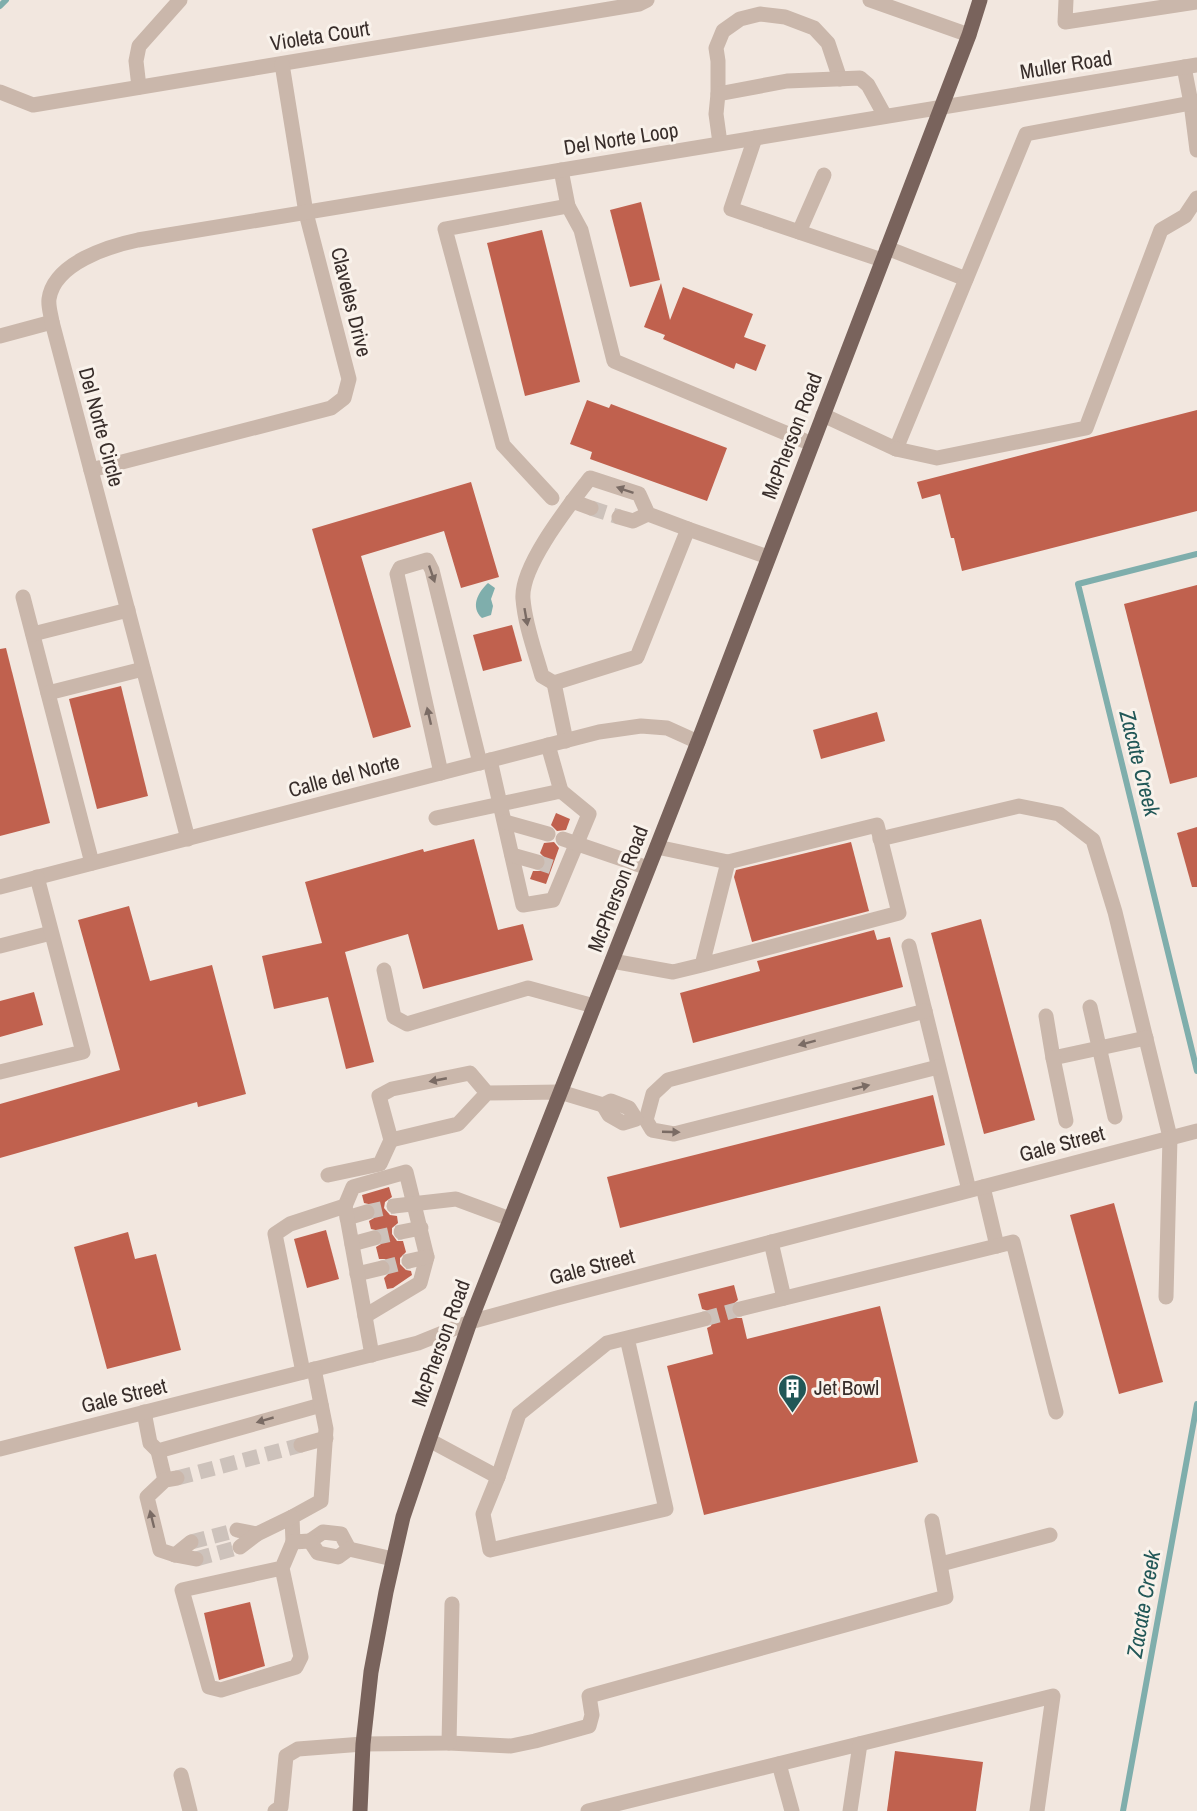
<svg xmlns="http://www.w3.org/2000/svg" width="1197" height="1811" viewBox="0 0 1197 1811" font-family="'Archivo Narrow',sans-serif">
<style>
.water{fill:#7faeac}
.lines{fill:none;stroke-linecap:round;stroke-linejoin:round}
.stream{stroke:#7faeac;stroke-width:6}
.building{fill:#c0614e}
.minor-tunnel{stroke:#cdc2bb;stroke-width:15;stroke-dasharray:15 8;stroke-linecap:butt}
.minor{stroke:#cab7ab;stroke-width:15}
.major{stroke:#79635c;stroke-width:15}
.oneway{fill:#7a6b64}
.labels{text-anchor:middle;stroke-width:6;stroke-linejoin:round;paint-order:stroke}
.street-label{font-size:21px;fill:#382d2a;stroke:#f9f2eb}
.poi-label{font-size:21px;fill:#382d2a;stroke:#f9f2eb;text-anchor:start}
.water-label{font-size:22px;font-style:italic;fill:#215757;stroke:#f9f2eb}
</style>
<rect width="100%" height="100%" fill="#f2e7df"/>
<path class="water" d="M 488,583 L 495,588 L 491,599 L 493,606 L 491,615 L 482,618 C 470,607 478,592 488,583 Z"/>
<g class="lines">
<g class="stream">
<path d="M 0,6 L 6,0"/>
<path d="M 1197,554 L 1078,584 L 1197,1071"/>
<path d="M 1123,1811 L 1197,1404"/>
</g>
</g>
<g class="building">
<path d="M 641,202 L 660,280 L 630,287 L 610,210 Z"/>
<path d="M 542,230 L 580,382 L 525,396 L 487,243 Z"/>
<path d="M 661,283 L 670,320 L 683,287 L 753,314 L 744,337 L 766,345 L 756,371 L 736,363 L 734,369 L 663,339 L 665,335 L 644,327 Z"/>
<path d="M 587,400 L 609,408 L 611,404 L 727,448 L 707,501 L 590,459 L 592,452 L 570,444 Z"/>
<path d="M 1197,410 L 1197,511 L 962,571 L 954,538 L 951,538 L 940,494 L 922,499 L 917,482 Z"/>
<path d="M 471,482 L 499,577 L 461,588 L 444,531 L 361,556 L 411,727 L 373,738 L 312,529 Z"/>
<path d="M 1197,585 L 1197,777 L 1170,784 L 1124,604 Z"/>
<path d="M 512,625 L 522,661 L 483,671 L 473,635 Z"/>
<path d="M 6,648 L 50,823 L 0,836 L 0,649 Z"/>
<path d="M 121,686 L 148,796 L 97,809 L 69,699 Z"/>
<path d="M 877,712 L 885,741 L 821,759 L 813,730 Z"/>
<path d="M 556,813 L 570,819 L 566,830 L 557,831 L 551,825 Z"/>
<path d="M 1197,827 L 1197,887 L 1192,887 L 1177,833 Z"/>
<path d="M 474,839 L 498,930 L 523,924 L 533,960 L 423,989 L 408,934 L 345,952 L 374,1062 L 346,1069 L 328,997 L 274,1009 L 262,956 L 322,943 L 305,882 L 423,849 L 424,852 Z"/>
<path d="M 554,842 L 559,848 L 546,884 L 530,879 L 533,871 L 540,871 L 546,865 L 546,859 L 540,853 L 544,843 Z"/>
<path d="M 851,842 L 869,911 L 752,942 L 734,877 L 736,870 Z"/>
<path d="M 129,906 L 150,981 L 212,965 L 246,1094 L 198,1107 L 197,1102 L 0,1158 L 0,1104 L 120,1070 L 78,920 Z"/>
<path d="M 981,919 L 1035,1120 L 984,1134 L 931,933 Z"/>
<path d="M 874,930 L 877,940 L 890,937 L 903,987 L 693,1043 L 680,993 L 760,971 L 757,961 Z"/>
<path d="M 34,992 L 43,1025 L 0,1037 L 0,1001 Z"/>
<path d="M 933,1095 L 945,1145 L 620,1228 L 607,1177 Z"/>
<path d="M 389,1187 L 392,1197 L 385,1202 L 384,1208 L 390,1215 L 397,1216 L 398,1223 L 392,1228 L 392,1234 L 397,1241 L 403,1241 L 406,1252 L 400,1258 L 400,1264 L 406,1270 L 411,1271 L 412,1275 L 393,1288 L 387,1289 L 384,1278 L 391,1271 L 391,1265 L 385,1259 L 379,1259 L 376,1247 L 381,1244 L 383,1236 L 380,1231 L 371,1229 L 369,1221 L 374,1218 L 376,1210 L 373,1205 L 364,1203 L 362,1195 Z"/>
<path d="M 1114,1203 L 1163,1382 L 1119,1394 L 1070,1215 Z"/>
<path d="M 326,1230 L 339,1279 L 307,1288 L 294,1239 Z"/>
<path d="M 128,1232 L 135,1259 L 156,1254 L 181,1350 L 107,1369 L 74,1247 Z"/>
<path d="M 734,1285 L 738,1300 L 731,1306 L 731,1312 L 737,1318 L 742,1318 L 747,1339 L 880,1306 L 918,1462 L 704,1515 L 667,1366 L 713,1354 L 707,1328 L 711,1326 L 714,1317 L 711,1312 L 702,1309 L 698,1294 Z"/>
<path d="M 250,1602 L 265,1666 L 219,1680 L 204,1613 Z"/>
<path d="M 895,1751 L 983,1762 L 976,1811 L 887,1811 Z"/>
</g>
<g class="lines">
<g class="minor-tunnel">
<path d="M 591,508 L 619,517"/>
<path d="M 537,862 L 552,867"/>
<path d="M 367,1212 L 394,1206"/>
<path d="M 374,1238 L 401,1232"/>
<path d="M 382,1268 L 409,1261"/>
<path d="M 704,1319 L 740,1309"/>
<path d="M 177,1478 L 301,1445"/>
<path d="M 191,1542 L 237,1530"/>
<path d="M 196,1559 L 240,1547"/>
</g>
<g class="minor">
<path d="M 870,0 L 969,35"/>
<path d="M 1066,0 L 1065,22 L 1197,2"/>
<path d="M 139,87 L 136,61 L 139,46 L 180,0"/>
<path d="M 0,92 L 33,105 L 639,4 L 647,0"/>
<path d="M 718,94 L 718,61 L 716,48 L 723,31 L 740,19 L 760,14 L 785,17 L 814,28 L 828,43 L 840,79"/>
<path d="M 1191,103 L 1197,150"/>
<path d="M 755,138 L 731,209 L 882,260"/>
<path d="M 720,143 L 716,114 L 718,94 L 787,81 L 860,78 L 868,85 L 885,116"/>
<path d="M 561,170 L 568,206 L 581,230 L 614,361 L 812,444"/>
<path d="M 799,232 L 824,175"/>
<path d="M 887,248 L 966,279"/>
<path d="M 0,336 L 52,322"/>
<path d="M 823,415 L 896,449 L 1026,134 L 1191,103 L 1184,67"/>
<path d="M 896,449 L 937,458 L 1086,428 L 1161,230 L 1185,216 L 1197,198"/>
<path d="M 91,470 L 331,408 L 344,398 L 349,379 L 306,213 L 282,64"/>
<path d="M 552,498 L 503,445 L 445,229 L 568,206"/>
<path d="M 572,501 L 591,508"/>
<path d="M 619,517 L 633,521 L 648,514"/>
<path d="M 23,597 L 92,863"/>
<path d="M 33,634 L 128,610"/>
<path d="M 554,683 L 542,676 C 535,651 525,625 523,599 C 520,566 571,503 590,478 L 639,494 L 648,514 L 688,529"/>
<path d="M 48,693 L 143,669"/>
<path d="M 566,741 L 554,683 L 637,657 L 688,529 L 768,557"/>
<path d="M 548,745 L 561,791"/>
<path d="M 441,773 L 397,574 L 400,568 L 427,560 L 432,570 L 480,763"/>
<path d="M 436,818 L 561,791 L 589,814 L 553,900 L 523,905 L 490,760"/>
<path d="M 505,822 L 548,834"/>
<path d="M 188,839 L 52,322 C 51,315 48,306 49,299 C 54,263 109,246 138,240 L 1197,65"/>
<path d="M 563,839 L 648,868"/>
<path d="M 880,839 L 1019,806 L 1059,814 L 1093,840 L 1115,912 L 1170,1137 L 1166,1297"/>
<path d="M 657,847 L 728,862"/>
<path d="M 512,855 L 537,862"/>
<path d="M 0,887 L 599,732 L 641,726 L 667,728 L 698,742"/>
<path d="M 0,946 L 51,933"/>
<path d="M 909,946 L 969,1190"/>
<path d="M 612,961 L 673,972 L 702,965 L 899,913 L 877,825 L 728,862 L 702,965"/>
<path d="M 384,970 L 394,1017 L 407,1024 L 528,988 L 594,1006"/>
<path d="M 1090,1007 L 1115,1117"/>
<path d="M 925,1011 L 668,1080 L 653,1094 L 646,1120 L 652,1130 L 674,1134 L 938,1067"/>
<path d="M 1046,1016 L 1053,1058 L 1146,1038"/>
<path d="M 1053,1058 L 1066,1121"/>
<path d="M 0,1072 L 83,1052 L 37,877"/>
<path d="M 487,1093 L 470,1073 L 392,1089 L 379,1096 L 391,1140 L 458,1124 L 487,1093 L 560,1092 L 603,1105"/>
<path d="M 611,1101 L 629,1108 L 636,1119 L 623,1123 L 609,1115 L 603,1105 Z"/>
<path d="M 328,1175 L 380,1164 L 391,1140"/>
<path d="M 983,1187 L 997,1246"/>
<path d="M 345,1206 L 353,1187 L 406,1172 L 427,1257 L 420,1283 L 365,1316"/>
<path d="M 394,1206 L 456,1199 L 510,1219"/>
<path d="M 347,1218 L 367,1212"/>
<path d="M 401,1232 L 421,1228"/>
<path d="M 771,1242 L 784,1298"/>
<path d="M 352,1244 L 374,1238"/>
<path d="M 409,1261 L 427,1257"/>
<path d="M 357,1274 L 382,1268"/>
<path d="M 740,1309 L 1013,1242 L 1056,1412"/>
<path d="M 627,1338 L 666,1509 L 490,1550 L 483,1514 L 498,1477 L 519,1414 L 607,1343 L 704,1319"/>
<path d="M 303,1372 L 275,1234 L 290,1224 L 345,1206 L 372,1355"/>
<path d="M 144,1412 L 150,1443 L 158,1451 L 321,1405"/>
<path d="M 429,1440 L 498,1477"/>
<path d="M 301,1445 L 326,1438"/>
<path d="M 0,1449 L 418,1343 L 470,1322 L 557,1298 L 1197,1131"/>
<path d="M 158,1451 L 165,1480"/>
<path d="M 177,1478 L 165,1480 L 147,1497 L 160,1550 L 175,1555 L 196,1559"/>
<path d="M 237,1530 L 257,1534"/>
<path d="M 323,1532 L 341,1534 L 349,1549 L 338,1557 L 318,1553 L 310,1541 Z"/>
<path d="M 293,1542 L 292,1517 L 321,1501 L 326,1429 L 314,1369"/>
<path d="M 240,1547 L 257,1534 L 292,1517"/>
<path d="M 349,1549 L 393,1559"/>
<path d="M 175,1555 L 191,1542"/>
<path d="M 941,1564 L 1050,1535"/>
<path d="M 282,1568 L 182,1590 L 209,1687 L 221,1690 L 296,1667 L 301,1657 L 282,1568 L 293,1542 L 310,1541"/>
<path d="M 449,1743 L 511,1746 L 535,1741 L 589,1726 L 592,1715 L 589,1696 L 946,1597 L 932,1521"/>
<path d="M 779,1764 L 792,1811"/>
<path d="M 181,1775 L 190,1811"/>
<path d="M 275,1811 L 281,1807 L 286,1756 L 298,1749 L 363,1744 L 449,1743 L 452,1604"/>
<path d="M 588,1811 L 1053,1696 L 1037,1811"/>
<path d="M 850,1811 L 860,1744"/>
</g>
<path class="major" d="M 360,1811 L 363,1744 L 371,1672 L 386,1592 L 403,1517 L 429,1440 L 470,1322 L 698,742 L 969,35 L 980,0"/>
</g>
<defs><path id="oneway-solid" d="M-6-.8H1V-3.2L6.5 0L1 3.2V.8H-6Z" transform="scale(1.5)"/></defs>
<g class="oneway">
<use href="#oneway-solid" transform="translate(625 490) rotate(-161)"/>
<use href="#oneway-solid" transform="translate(432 574) rotate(71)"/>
<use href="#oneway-solid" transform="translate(526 617) rotate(80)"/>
<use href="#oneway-solid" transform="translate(429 716) rotate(-103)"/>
<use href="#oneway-solid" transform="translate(807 1043) rotate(165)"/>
<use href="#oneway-solid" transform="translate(438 1080) rotate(169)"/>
<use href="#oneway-solid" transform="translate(861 1087) rotate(-14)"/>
<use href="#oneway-solid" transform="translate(671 1132) rotate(2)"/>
<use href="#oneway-solid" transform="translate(265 1420) rotate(164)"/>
<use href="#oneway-solid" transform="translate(152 1519) rotate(-104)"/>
</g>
<defs>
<symbol id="building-pin" viewBox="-11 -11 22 30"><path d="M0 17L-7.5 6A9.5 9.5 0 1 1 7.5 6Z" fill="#215757" stroke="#f9f2eb"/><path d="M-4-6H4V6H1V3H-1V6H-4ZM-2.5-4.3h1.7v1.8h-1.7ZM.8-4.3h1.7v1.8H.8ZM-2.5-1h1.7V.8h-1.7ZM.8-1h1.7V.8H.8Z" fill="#fff"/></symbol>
</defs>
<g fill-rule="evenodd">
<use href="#building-pin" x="776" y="1372" width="33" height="45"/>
</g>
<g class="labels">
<g class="street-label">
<text transform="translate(320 36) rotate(-9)" y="7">Violeta Court</text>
<text transform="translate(1066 65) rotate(-9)" y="7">Muller Road</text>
<text transform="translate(621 139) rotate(-9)" y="7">Del Norte Loop</text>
<text transform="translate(351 302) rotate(76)" y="7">Claveles Drive</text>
<text transform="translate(101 427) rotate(75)" y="7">Del Norte Circle</text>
<text transform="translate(792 436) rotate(-69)" y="7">McPherson Road</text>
<text transform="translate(344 776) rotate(-15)" y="7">Calle del Norte</text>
<text transform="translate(618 889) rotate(-69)" y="7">McPherson Road</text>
<text transform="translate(1062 1144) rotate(-15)" y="7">Gale Street</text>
<text transform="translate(592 1267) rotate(-15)" y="7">Gale Street</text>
<text transform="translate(441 1343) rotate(-70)" y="7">McPherson Road</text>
<text transform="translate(124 1396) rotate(-14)" y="7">Gale Street</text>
</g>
<g class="poi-label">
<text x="814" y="1395">Jet Bowl</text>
</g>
<g class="water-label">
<text transform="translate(1140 763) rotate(76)" y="8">Zacate Creek</text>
<text transform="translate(1143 1604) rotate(-80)" y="8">Zacate Creek</text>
</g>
</g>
</svg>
